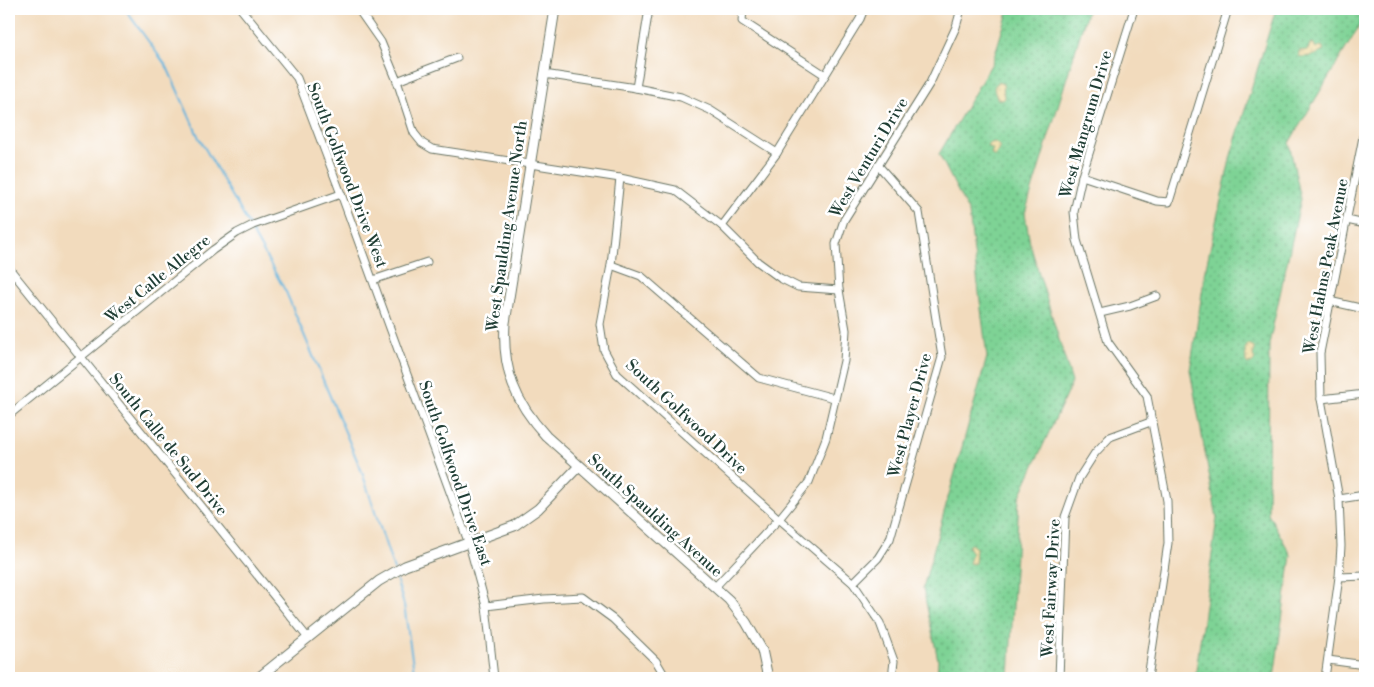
<svg xmlns="http://www.w3.org/2000/svg" width="1374" height="687" viewBox="0 0 1374 687" font-family="'Libre Bodoni',serif">
<style>
.grass{fill:url(#grass-dots);stroke:#4e8864}
.sand{fill:url(#sand-dots);stroke:#868c69}
.lines{fill:none;stroke-linecap:round;stroke-linejoin:round}
.stream{stroke:#60b3dc;stroke-width:2}
.minor-casing{stroke:#697464;stroke-width:9}
.tertiary-casing{stroke:#697464;stroke-width:11}
.minor{stroke:#fff;stroke-width:7}
.tertiary{stroke:#fff;stroke-width:9}
.labels{text-anchor:middle;stroke-width:5;stroke-linejoin:round;paint-order:stroke}
.street-label{font-size:16px;fill:#1f3d34;stroke:#fff}
</style>
<defs>
<pattern id="grass-dots" width="8" height="8" patternUnits="userSpaceOnUse" patternTransform="scale(1.25)"><rect width="8" height="8" fill="#7ed395"/><path d="M2 2h.1M6 6h.1" fill="none" stroke="#67ac7a" stroke-width="1.8" stroke-linecap="round"/></pattern>
<pattern id="sand-dots" width="8" height="8" patternUnits="userSpaceOnUse" patternTransform="scale(1.25)"><rect width="8" height="8" fill="#eeda9e"/><path d="M2 2h.1M6 6h.1" fill="none" stroke="#ccbc89" stroke-width="1.8" stroke-linecap="round"/></pattern>
</defs>
<rect width="100%" height="100%" fill="#fff"/>
<filter id="ink" filterUnits="userSpaceOnUse"><feTurbulence type="fractalNoise" baseFrequency=".02" numOctaves="2"/><feDisplacementMap in="SourceGraphic" scale="10" xChannelSelector="R" yChannelSelector="G"/><feConvolveMatrix kernelMatrix="1 2 1 2 8 2 1 2 1" color-interpolation-filters="sRGB"/></filter>
<filter id="wash" filterUnits="userSpaceOnUse"><feTurbulence type="fractalNoise" baseFrequency=".0096" numOctaves="4" result="noise"/><feDisplacementMap in="SourceGraphic" scale="20" xChannelSelector="R" yChannelSelector="G"/><feGaussianBlur stdDeviation="1.12" result="paint"/><feColorMatrix in="noise" values="0 0 0 0 0 0 0 0 0 0 0 0 0 0 0 0 0 1.4 0 .05"/><feComposite in="paint" operator="in"/></filter>
<g filter="url(#wash)">
<rect width="100%" height="100%" fill="#f2dbbd"/>
<g class="grass">
<path d="M 1009,9 L 1088,9 L 1025,213 L 1030,244 L 1072,382 L 1019,498 L 1009,678 L 937,678 L 938,660 L 923,588 L 987,357 L 969,213 L 939,154 L 992,63 Z"/>
<path d="M 1276,9 L 1365,9 L 1365,12 L 1357,30 L 1289,143 L 1301,199 L 1269,344 L 1268,513 L 1291,555 L 1274,678 L 1195,678 L 1217,518 L 1190,370 L 1206,267 L 1231,155 Z"/>
</g>
<g class="sand">
<path d="M 1310,44 L 1314,45 L 1316,49 L 1322,46 L 1324,50 C 1319,55 1305,58 1299,56 L 1299,51 L 1308,50 Z"/>
<path d="M 997,82 L 1003,84 L 1004,98 L 1002,100 L 997,99 L 994,88 Z"/>
<path d="M 995,142 L 1000,147 L 995,156 L 993,156 L 991,153 L 993,149 L 987,146 L 990,143 Z"/>
<path d="M 1248,344 L 1253,346 L 1255,350 L 1253,355 L 1255,360 L 1252,363 L 1248,364 L 1246,362 L 1245,349 Z"/>
<path d="M 971,544 L 976,548 L 975,563 L 973,564 L 969,563 L 972,554 L 968,546 Z"/>
</g>
<g class="lines">
<g class="stream">
<path d="M 125,9 L 167,67 L 199,138 L 249,225"/>
<path d="M 251,230 L 286,292 L 362,472 L 394,570"/>
<path d="M 395,575 L 404,605 L 415,678"/>
</g>
</g>
</g>
<g filter="url(#ink)">
<g class="lines">
<defs>
<g id="minor">
<path d="M 241,9 L 297,78 L 341,194 L 469,544 L 486,606 L 494,678"/>
<path d="M 358,9 L 381,42 L 397,81 L 414,133 L 422,143 L 432,149 L 620,178 L 675,190 L 722,226 L 758,262 L 780,278 L 798,287 L 839,290"/>
<path d="M 743,9 L 742,21 L 825,75"/>
<path d="M 1134,9 L 1082,176 L 1074,212 L 1077,240 L 1108,342 L 1147,396 L 1167,501 L 1168,543 L 1148,678"/>
<path d="M 544,74 L 636,88 L 681,97 L 710,110 L 777,153"/>
<path d="M 397,81 L 457,58"/>
<path d="M 636,88 L 649,9"/>
<path d="M 1082,176 L 1157,201 L 1169,202 L 1228,9"/>
<path d="M 620,178 L 611,265 L 600,324 L 604,350 L 617,374 L 779,519 L 853,583 L 880,623 L 894,661 L 892,678"/>
<path d="M 1347,220 L 1365,224"/>
<path d="M 722,226 L 777,153 L 860,19 L 864,9"/>
<path d="M 611,265 L 641,276 L 759,378 L 834,398"/>
<path d="M 9,268 L 308,638"/>
<path d="M 373,280 L 427,262"/>
<path d="M 1329,301 L 1360,308"/>
<path d="M 1100,313 L 1130,306 L 1157,296"/>
<path d="M 1321,399 L 1365,394"/>
<path d="M 9,415 L 213,250 L 237,233 L 253,225 L 341,194"/>
<path d="M 1339,499 L 1365,495"/>
<path d="M 1339,577 L 1365,576"/>
<path d="M 853,583 L 878,558 L 890,539 L 942,357 L 919,212 L 878,165"/>
<path d="M 715,587 L 779,519 L 809,482 L 826,438 L 844,361 L 846,330 L 839,290 L 836,244 L 844,220 L 930,83 L 956,27 L 961,9"/>
<path d="M 486,606 L 544,599 L 583,597 L 613,619 L 656,661 L 666,678"/>
<path d="M 1328,660 L 1365,665"/>
<path d="M 1059,678 L 1065,517 L 1079,478 L 1095,453 L 1110,437 L 1153,421"/>
<path d="M 1325,678 L 1339,577 L 1341,546 L 1339,499 L 1321,399 L 1320,353 L 1365,127"/>
</g>
<g id="tertiary">
<path d="M 555,9 L 505,323 C 502,370 515,402 546,436 L 729,600 L 746,622 L 762,650 L 768,678"/>
<path d="M 258,678 L 379,581 L 405,566 L 514,526 L 538,509 L 579,466"/>
</g>
</defs>
<use href="#minor" class="minor-casing"/>
<use href="#tertiary" class="tertiary-casing"/>
<use href="#minor" class="minor"/>
<use href="#tertiary" class="tertiary"/>
</g>
</g>
<g class="labels">
<g class="street-label">
<text transform="translate(1085 124) rotate(-74)" y="6">West Mangrum Drive</text>
<text transform="translate(868 157) rotate(-59)" y="6">West Venturi Drive</text>
<text transform="translate(348 175) rotate(69)" y="6">South Golfwood Drive West</text>
<text transform="translate(506 226) rotate(-82)" y="6">West Spaulding Avenue North</text>
<text transform="translate(1325 266) rotate(-79)" y="6">West Hahns Peak Avenue</text>
<text transform="translate(157 278) rotate(-39)" y="6">West Calle Allegre</text>
<text transform="translate(909 415) rotate(-75)" y="6">West Player Drive</text>
<text transform="translate(687 416) rotate(43)" y="6">South Golfwood Drive</text>
<text transform="translate(169 444) rotate(51)" y="6">South Calle de Sud Drive</text>
<text transform="translate(456 473) rotate(71)" y="6">South Golfwood Drive East</text>
<text transform="translate(656 515) rotate(42)" y="6">South Spaulding Avenue</text>
<text transform="translate(1050 588) rotate(-87)" y="6">West Fairway Drive</text>
</g>
</g>
<rect width="1374" height="687" fill="none" stroke="#fff" stroke-width="30"/>
</svg>
